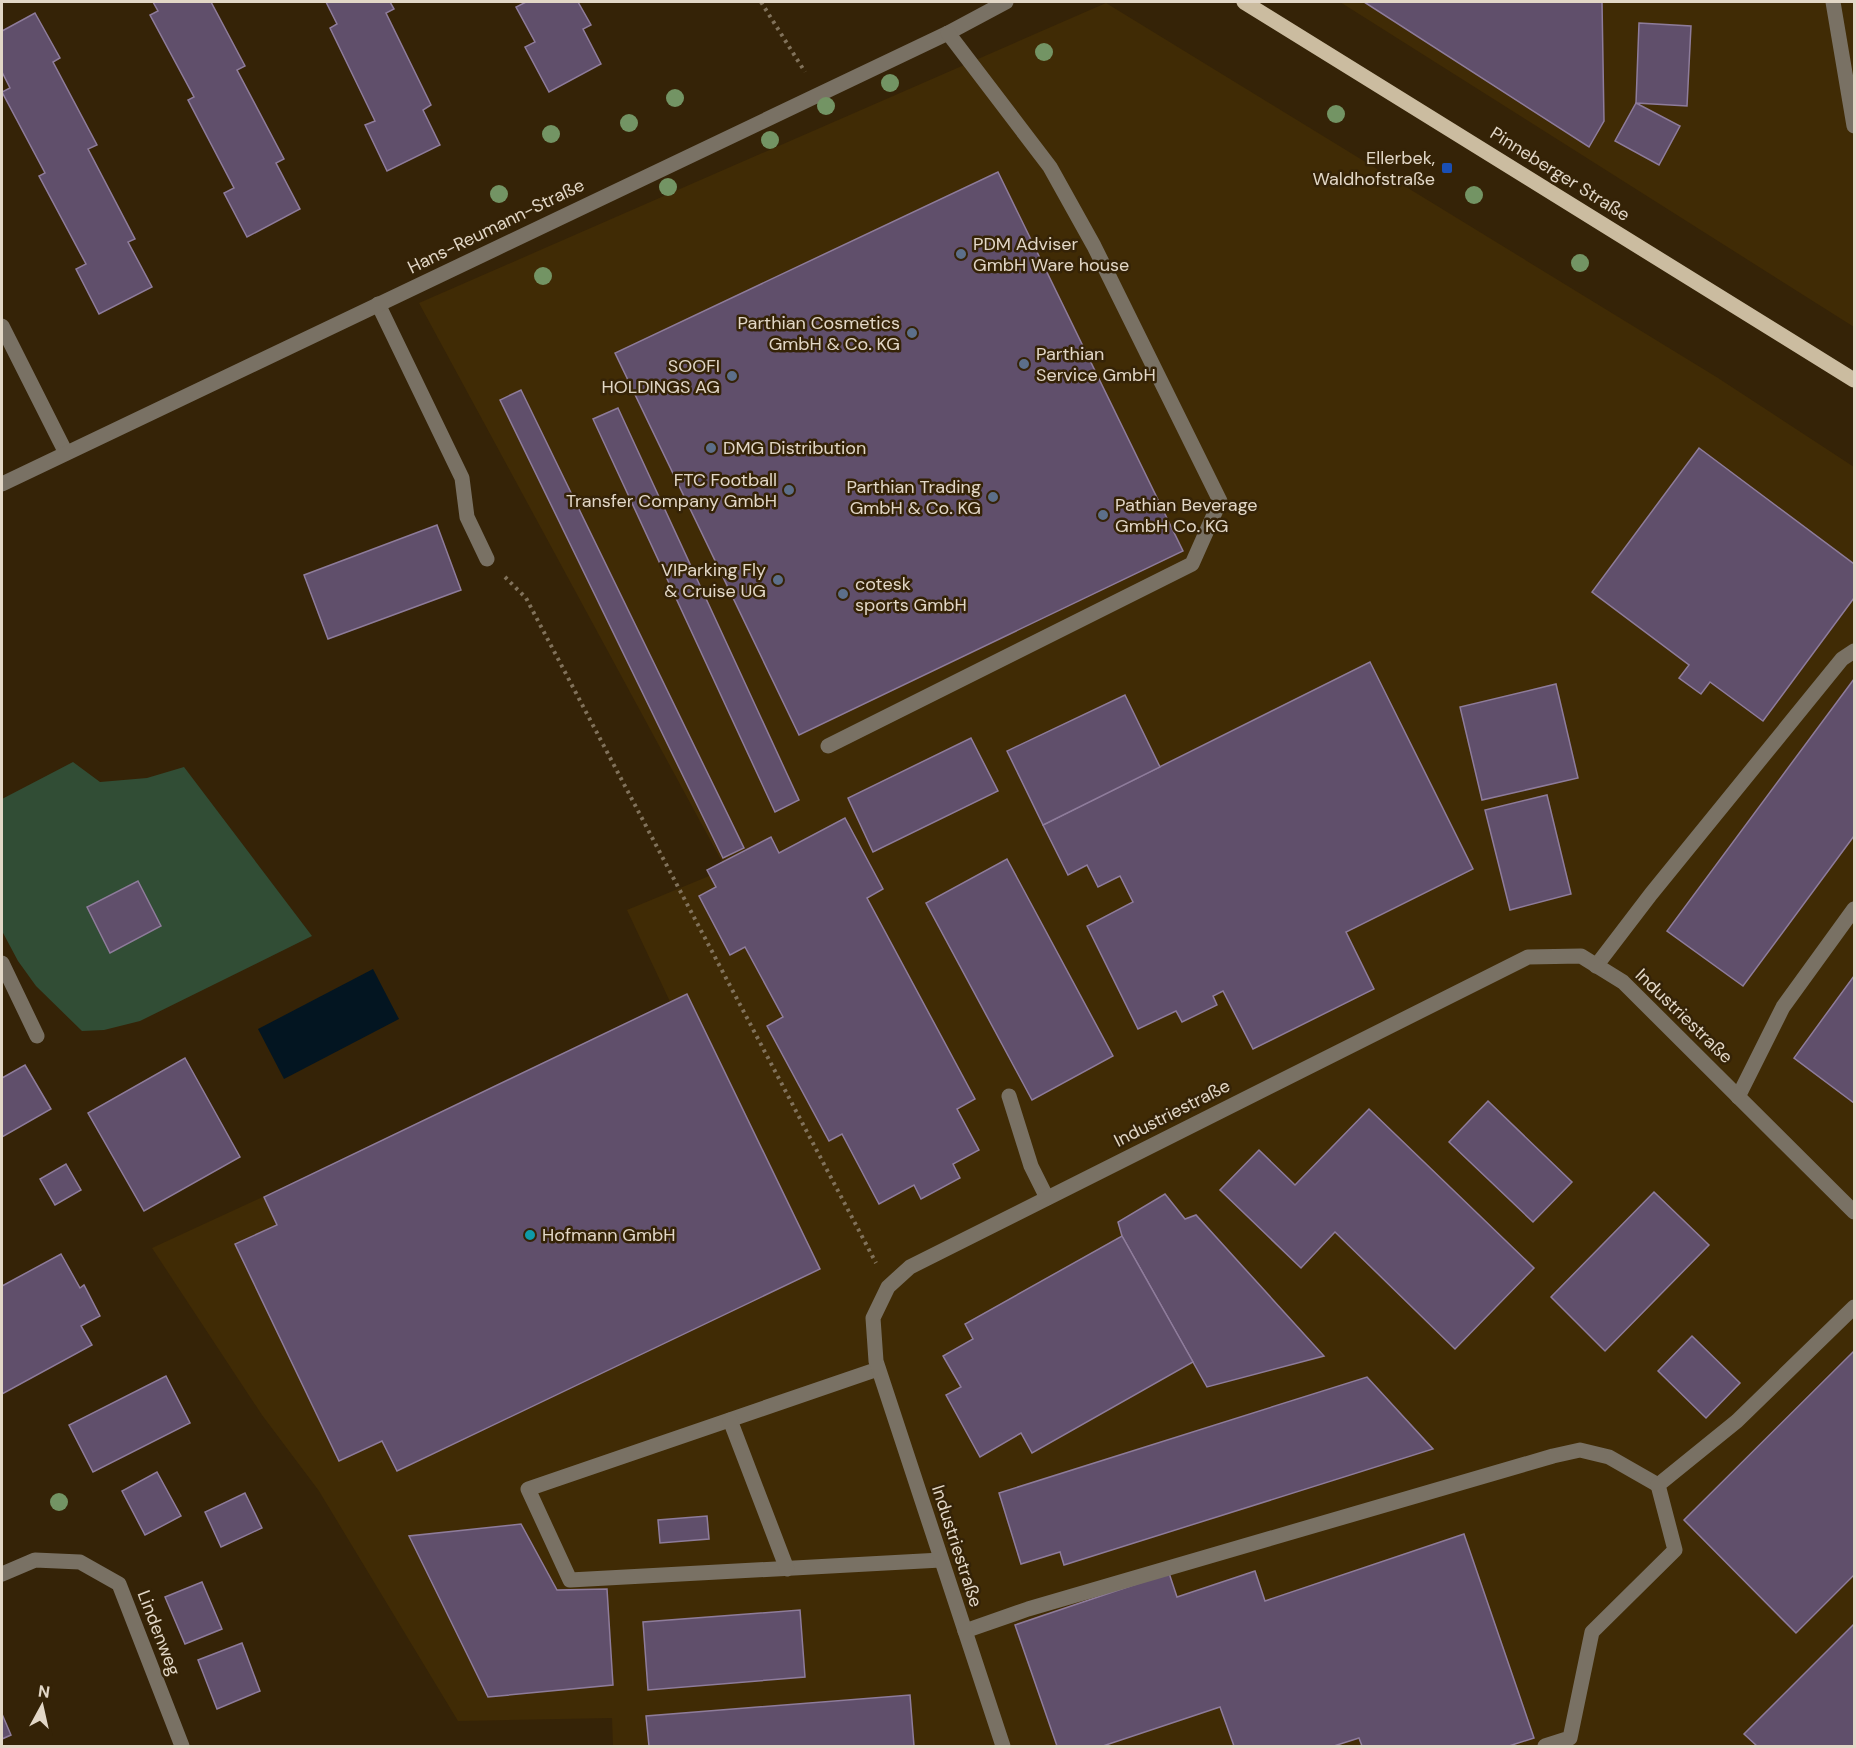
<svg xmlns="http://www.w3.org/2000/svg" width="1856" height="1748" viewBox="0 0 1856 1748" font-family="'DM Sans',sans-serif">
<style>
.built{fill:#402b05}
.green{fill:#314d35}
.water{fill:#031521}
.building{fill:#604f6b;stroke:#8e7c9b;stroke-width:1.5}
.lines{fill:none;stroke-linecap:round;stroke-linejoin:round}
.path{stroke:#81725b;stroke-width:4;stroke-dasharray:3 4.5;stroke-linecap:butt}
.minor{stroke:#797164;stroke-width:15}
.major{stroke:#cbbca0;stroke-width:15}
.tree{fill:#739464}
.transit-dot{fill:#1a4fb4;stroke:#352307;stroke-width:2}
.service-dot{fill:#5c6f8a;stroke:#352307;stroke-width:2}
.culture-dot{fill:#0f9aa8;stroke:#352307;stroke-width:2}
.labels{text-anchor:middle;stroke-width:5;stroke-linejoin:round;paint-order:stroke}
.poi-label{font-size:18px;fill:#e2d7c7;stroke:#352307;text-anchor:end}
.street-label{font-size:18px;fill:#e2d7c7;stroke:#352307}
</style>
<rect width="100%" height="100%" fill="#352307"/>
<g class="built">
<path d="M 1340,2 L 1854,2 L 1854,327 Z"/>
<path d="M 1106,3 L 1718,378 L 1854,467 L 1854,1746 L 613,1746 L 612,1718 L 458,1721 L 319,1491 L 262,1415 L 152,1248 L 673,1008 L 627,910 L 726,869 L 419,303 Z"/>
</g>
<path class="green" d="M 73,762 L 100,782 L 147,778 L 184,767 L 312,936 L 140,1021 L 104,1030 L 82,1031 L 36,986 L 18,961 L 2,931 L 2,799 Z"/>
<path class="water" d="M 373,969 L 399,1019 L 284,1079 L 258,1029 Z"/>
<g class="building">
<path d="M 153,2 L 211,2 L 245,66 L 237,70 L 284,159 L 276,163 L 300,209 L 247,237 L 224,193 L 234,188 L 188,100 L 194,97 L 150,15 L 158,11 Z"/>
<path d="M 326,2 L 390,2 L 394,9 L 386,13 L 431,105 L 423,110 L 440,145 L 387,171 L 365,125 L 375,121 L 330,28 L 337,24 Z"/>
<path d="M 526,2 L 578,2 L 591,25 L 583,29 L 601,64 L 549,92 L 525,47 L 535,42 L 516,7 Z"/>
<path d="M 1364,2 L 1602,2 L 1604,121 L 1589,147 Z"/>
<path d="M 35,13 L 60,58 L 53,62 L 97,145 L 88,149 L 135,239 L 128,242 L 152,287 L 99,314 L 76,269 L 86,264 L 39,176 L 45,173 L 2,92 L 10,88 L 2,72 L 2,31 Z"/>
<path d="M 1639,23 L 1691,26 L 1687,106 L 1636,103 Z"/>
<path d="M 1636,103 L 1680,126 L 1659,165 L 1615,141 Z"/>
<path d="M 998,172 L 1183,551 L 799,735 L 615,353 Z"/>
<path d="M 521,390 L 744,848 L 723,858 L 500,400 Z"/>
<path d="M 618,408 L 799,800 L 775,812 L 593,419 Z"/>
<path d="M 1699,448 L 1854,564 L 1854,598 L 1763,721 L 1710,682 L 1701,694 L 1679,678 L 1689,665 L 1592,592 Z"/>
<path d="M 437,525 L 461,590 L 328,639 L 304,575 Z"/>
<path d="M 1370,662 L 1473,869 L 1346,932 L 1374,989 L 1253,1049 L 1223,991 L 1213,996 L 1217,1005 L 1182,1022 L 1176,1011 L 1138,1029 L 1087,926 L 1133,902 L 1120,876 L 1098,887 L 1087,865 L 1068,875 L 1043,825 Z"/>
<path d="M 1854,679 L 1854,836 L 1743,986 L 1667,931 Z"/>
<path d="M 1556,684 L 1578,778 L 1482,800 L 1460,707 Z"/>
<path d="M 1125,695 L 1160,767 L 1043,825 L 1007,751 Z"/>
<path d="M 971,738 L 998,791 L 873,852 L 848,798 Z"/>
<path d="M 1547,795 L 1571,894 L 1510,910 L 1485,810 Z"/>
<path d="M 845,818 L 883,889 L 867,898 L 975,1099 L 957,1109 L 979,1150 L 953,1164 L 960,1178 L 921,1199 L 914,1185 L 879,1204 L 842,1134 L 829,1141 L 767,1026 L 783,1017 L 745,947 L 730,955 L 699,896 L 716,887 L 707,870 L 771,837 L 779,853 Z"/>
<path d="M 1007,859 L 1113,1056 L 1032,1100 L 926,903 Z"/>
<path d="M 138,881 L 161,926 L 110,953 L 87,907 Z"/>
<path d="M 1854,976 L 1854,1103 L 1794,1058 Z"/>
<path d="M 687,994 L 820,1269 L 397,1471 L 382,1441 L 339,1461 L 235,1244 L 277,1225 L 264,1197 Z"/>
<path d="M 185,1058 L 240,1157 L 144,1211 L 88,1113 Z"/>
<path d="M 25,1065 L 51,1109 L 2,1137 L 2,1078 Z"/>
<path d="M 1488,1101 L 1572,1182 L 1533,1222 L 1449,1142 Z"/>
<path d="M 1369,1109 L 1534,1268 L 1455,1349 L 1335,1232 L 1301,1268 L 1220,1190 L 1259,1150 L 1295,1185 Z"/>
<path d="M 66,1164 L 81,1190 L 55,1205 L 40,1179 Z"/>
<path d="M 1654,1192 L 1709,1245 L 1605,1351 L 1551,1297 Z"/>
<path d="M 1165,1194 L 1185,1219 L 1196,1215 L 1324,1356 L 1207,1387 L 1122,1236 L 1118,1222 Z"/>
<path d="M 1122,1236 L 1193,1362 L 1032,1453 L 1021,1433 L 980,1457 L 946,1395 L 961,1387 L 943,1356 L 973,1339 L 965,1324 Z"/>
<path d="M 61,1254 L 80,1288 L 84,1285 L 100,1316 L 81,1326 L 92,1345 L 2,1394 L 2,1286 Z"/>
<path d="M 1692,1336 L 1740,1383 L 1706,1418 L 1658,1371 Z"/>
<path d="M 1854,1351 L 1854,1575 L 1796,1633 L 1684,1520 Z"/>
<path d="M 166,1376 L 190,1423 L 93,1472 L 69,1425 Z"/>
<path d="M 1367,1377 L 1433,1449 L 1064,1565 L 1060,1552 L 1021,1564 L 999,1493 Z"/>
<path d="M 157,1472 L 181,1516 L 145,1535 L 122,1491 Z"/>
<path d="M 245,1493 L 262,1528 L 221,1547 L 205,1512 Z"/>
<path d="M 707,1516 L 709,1539 L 660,1543 L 658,1520 Z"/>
<path d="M 521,1524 L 557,1590 L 607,1589 L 613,1685 L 488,1697 L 409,1536 Z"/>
<path d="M 1464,1534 L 1534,1738 L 1509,1746 L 1362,1746 L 1359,1738 L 1334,1746 L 1234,1746 L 1220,1707 L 1103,1746 L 1057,1746 L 1015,1625 L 1169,1573 L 1177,1597 L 1255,1571 L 1265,1601 Z"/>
<path d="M 202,1582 L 222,1629 L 185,1644 L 165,1597 Z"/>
<path d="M 800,1610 L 805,1677 L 648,1690 L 643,1622 Z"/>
<path d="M 1854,1624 L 1854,1746 L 1757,1746 L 1744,1734 Z"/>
<path d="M 242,1643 L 260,1691 L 217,1709 L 198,1660 Z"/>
<path d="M 910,1695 L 914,1746 L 649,1746 L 646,1716 Z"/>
<path d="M 2,1714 L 11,1735 L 2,1739 Z"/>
</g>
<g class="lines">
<g class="path">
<path d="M 761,2 L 805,72"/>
<path d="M 505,577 L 526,598 L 876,1263"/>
</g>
<g class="minor">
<path d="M 1833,2 L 1854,126"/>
<path d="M 378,304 L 462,478 L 467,517 L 487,559"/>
<path d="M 2,326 L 66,453"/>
<path d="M 2,484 L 948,33 L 1006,2"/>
<path d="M 828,746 L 1192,564 L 1220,501 L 1094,246 L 1050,167 L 948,33"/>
<path d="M 2,963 L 37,1036"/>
<path d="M 1596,966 L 1651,894 L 1842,659 L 1854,651"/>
<path d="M 1009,1096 L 1031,1166 L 1047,1198"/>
<path d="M 1738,1097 L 1783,1007 L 1854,909"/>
<path d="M 878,1369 L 528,1489 L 570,1580 L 941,1560"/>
<path d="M 730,1420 L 787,1569"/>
<path d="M 2,1574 L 35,1560 L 80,1562 L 119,1584 L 182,1746"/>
<path d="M 965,1631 L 1028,1609 L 1553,1456 L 1580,1450 L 1609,1457 L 1658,1485"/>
<path d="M 1003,1746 L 876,1361 L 873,1318 L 888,1287 L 910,1267 L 1528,957 L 1581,956 L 1623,982 L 1854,1212"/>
<path d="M 1545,1746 L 1570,1738 L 1592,1632 L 1675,1550 L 1658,1485 L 1737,1421 L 1854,1307"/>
</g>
<path class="major" d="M 1244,2 L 1854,380"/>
</g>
<g class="tree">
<circle cx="1044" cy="52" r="9"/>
<circle cx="890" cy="83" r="9"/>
<circle cx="675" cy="98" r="9"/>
<circle cx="826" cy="106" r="9"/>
<circle cx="1336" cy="114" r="9"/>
<circle cx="629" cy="123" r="9"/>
<circle cx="551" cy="134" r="9"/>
<circle cx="770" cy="140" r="9"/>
<circle cx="668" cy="187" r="9"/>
<circle cx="499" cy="194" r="9"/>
<circle cx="1474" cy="195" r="9"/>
<circle cx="1580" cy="263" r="9"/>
<circle cx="543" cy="276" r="9"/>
<circle cx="59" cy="1502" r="9"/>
</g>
<rect class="transit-dot" x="1441" y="162" width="12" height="12" rx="3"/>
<g class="service-dot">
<circle cx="961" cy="254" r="6"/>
<circle cx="912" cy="333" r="6"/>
<circle cx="1024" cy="364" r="6"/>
<circle cx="732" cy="376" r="6"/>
<circle cx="711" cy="448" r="6"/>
<circle cx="789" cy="490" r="6"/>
<circle cx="993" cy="497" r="6"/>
<circle cx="1103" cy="515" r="6"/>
<circle cx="778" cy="580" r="6"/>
<circle cx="843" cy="594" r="6"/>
</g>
<circle class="culture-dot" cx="530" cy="1235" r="6"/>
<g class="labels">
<g class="poi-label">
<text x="1435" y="164">Ellerbek,<tspan x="1435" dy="21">Waldhofstraße</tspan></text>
<text x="973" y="250" text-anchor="start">PDM Adviser<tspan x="973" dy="21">GmbH Ware house</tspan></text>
<text x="900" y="329">Parthian Cosmetics<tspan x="900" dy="21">GmbH &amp; Co. KG</tspan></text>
<text x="1036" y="360" text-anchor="start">Parthian<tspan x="1036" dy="21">Service GmbH</tspan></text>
<text x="720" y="372">SOOFI<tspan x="720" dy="21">HOLDINGS AG</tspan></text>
<text x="723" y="454" text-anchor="start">DMG Distribution</text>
<text x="777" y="486">FTC Football<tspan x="777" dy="21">Transfer Company GmbH</tspan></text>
<text x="981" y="493">Parthian Trading<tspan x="981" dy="21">GmbH &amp; Co. KG</tspan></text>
<text x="1115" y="511" text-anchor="start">Pathian Beverage<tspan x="1115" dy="21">GmbH Co. KG</tspan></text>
<text x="766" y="576">VIParking Fly<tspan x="766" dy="21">&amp; Cruise UG</tspan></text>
<text x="855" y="590" text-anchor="start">cotesk<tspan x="855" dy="21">sports GmbH</tspan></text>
<text x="542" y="1241" text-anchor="start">Hofmann GmbH</text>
</g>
<g class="street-label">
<text transform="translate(1560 174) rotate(32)" y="6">Pinneberger Straße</text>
<text transform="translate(496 226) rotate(-26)" y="6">Hans-Reumann-Straße</text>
<text transform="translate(1684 1016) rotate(44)" y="6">Industriestraße</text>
<text transform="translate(1172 1113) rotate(-27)" y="6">Industriestraße</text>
<text transform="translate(957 1546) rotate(72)" y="6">Industriestraße</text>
<text transform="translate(159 1633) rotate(69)" y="6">Lindenweg</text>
</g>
</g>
<rect width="1856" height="1748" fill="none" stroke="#e2d7c7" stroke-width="6"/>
<g transform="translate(42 1706) rotate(8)" stroke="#352307" stroke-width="4.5" paint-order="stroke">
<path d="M0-4.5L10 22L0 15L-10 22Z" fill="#e2d7c7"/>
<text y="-9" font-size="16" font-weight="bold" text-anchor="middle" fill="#e2d7c7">N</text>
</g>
</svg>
